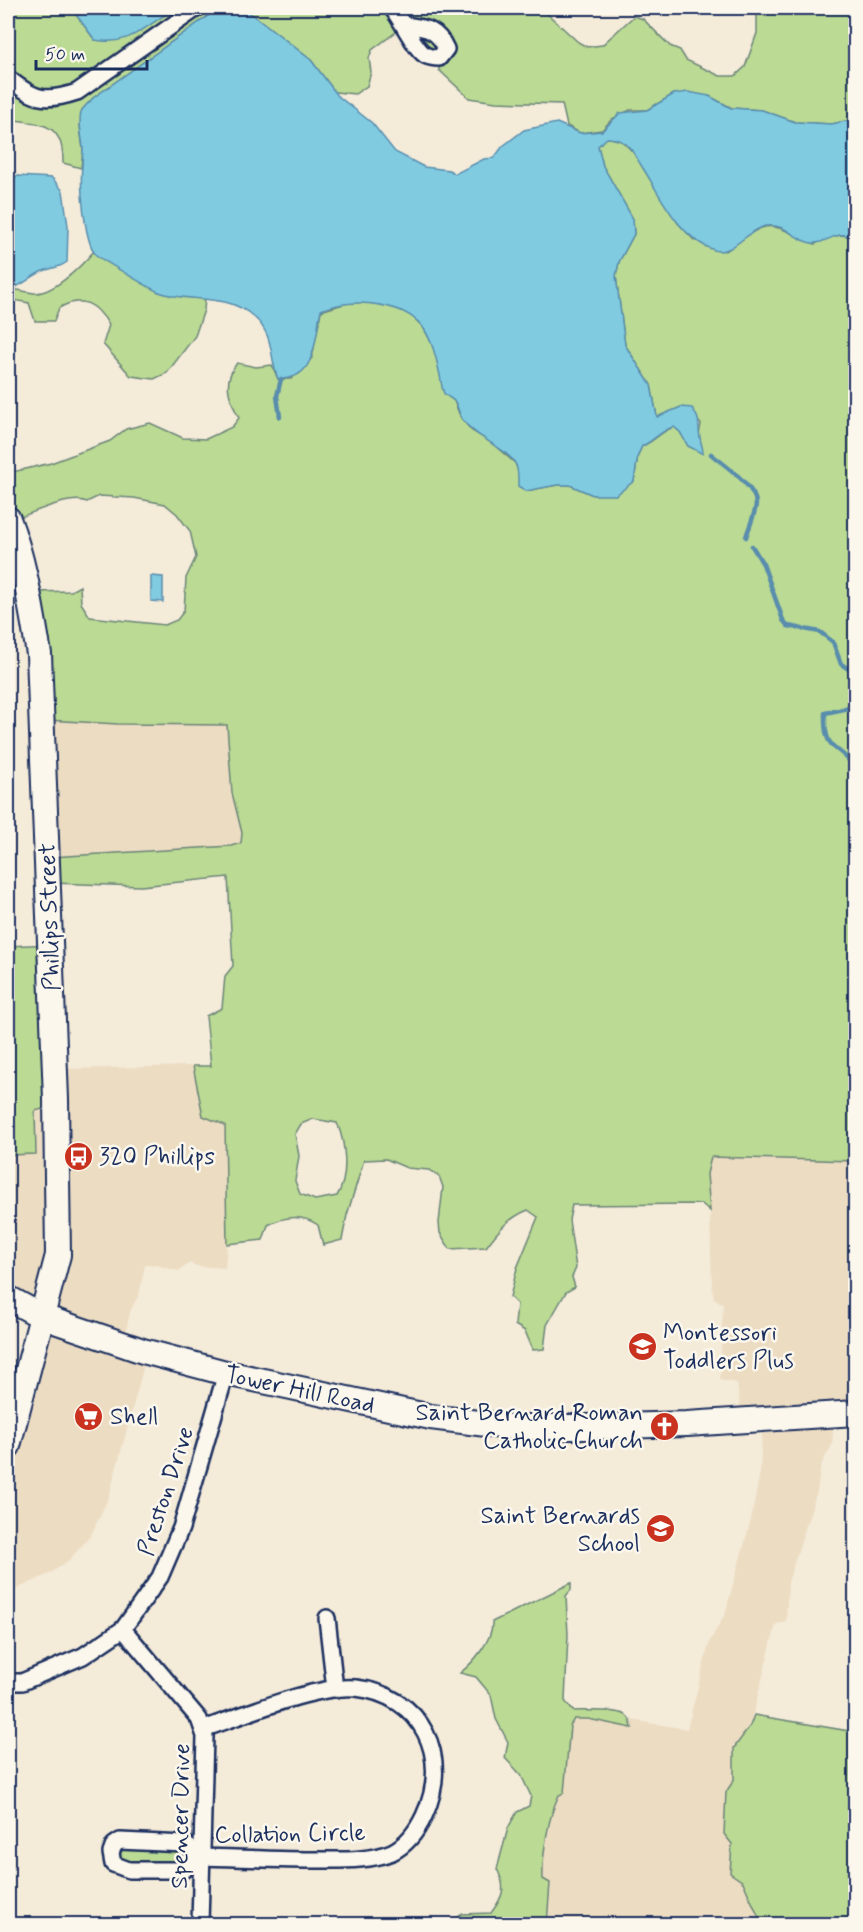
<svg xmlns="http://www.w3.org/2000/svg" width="863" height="1932" viewBox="0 0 863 1932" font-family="Mynerve,sans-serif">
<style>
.built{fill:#ecdcc2}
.green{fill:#bbda93;stroke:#6b8478;stroke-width:1.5;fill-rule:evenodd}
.water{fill:#81cbe1;stroke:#588dad;stroke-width:1.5}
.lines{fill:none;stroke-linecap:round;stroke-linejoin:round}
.stream{stroke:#588dad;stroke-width:4.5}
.minor-casing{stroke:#1b2f5e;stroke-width:20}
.primary-casing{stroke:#1b2f5e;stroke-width:28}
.minor{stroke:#fbf7ec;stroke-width:15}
.primary{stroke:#fbf7ec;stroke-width:24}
.labels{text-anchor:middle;stroke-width:5;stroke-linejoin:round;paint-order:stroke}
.street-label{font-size:24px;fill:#1b2f5e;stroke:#fbf7ec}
.poi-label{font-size:24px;fill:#1b2f5e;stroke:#fbf7ec;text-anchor:start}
</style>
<rect width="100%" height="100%" fill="#f4ebd9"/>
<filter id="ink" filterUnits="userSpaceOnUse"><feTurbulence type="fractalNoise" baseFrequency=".0167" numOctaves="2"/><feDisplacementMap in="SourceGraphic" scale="12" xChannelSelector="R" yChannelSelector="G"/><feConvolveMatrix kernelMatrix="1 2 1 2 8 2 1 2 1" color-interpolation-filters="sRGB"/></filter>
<g filter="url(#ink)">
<g class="built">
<path d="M 46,720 L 118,724 L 228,725 L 232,793 L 242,833 L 241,843 L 231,846 L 51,857 Z"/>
<path d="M 193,1066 L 203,1116 L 225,1124 L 227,1244 L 225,1268 L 196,1266 L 190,1263 L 178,1271 L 157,1265 L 145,1265 L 139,1295 L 131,1309 L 126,1330 L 129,1347 L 147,1354 L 109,1496 L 91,1535 L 69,1560 L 49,1574 L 8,1593 L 8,1476 L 51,1327 L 8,1301 L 8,1147 L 26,1113 L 65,1069 Z"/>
<path d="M 711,1157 L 854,1161 L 856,1169 L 855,1413 L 834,1414 L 832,1445 L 821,1465 L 817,1491 L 788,1582 L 786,1622 L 776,1624 L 750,1726 L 734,1748 L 734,1780 L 726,1792 L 732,1844 L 730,1873 L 743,1882 L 760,1920 L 758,1924 L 547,1924 L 550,1883 L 543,1879 L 542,1863 L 554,1804 L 559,1795 L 564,1793 L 570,1726 L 574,1719 L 588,1719 L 631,1728 L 631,1720 L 687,1729 L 710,1641 L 725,1614 L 751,1520 L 760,1472 L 763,1419 L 742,1420 L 737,1383 L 720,1380 L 723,1304 L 714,1298 L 712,1287 L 710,1214 L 707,1174 Z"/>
</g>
<g class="green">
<path d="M 8,8 L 71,8 L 95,40 L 177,8 L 222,8 L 215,11 L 93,98 L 82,110 L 80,126 L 83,150 L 81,168 L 63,163 C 64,122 41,124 8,119 Z"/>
<path d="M 241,8 L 541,8 L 578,42 L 587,47 L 602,45 L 634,16 L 643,19 L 670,46 L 680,50 L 686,60 L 720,76 L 735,76 L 745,67 L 757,33 L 757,8 L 855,8 L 855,119 L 832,124 L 795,122 L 762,110 L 732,108 L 709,96 L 674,94 L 647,110 L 630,110 L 612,119 L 602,130 L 580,133 L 567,126 L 562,104 L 496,102 L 469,98 L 439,70 L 439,63 L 420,31 L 404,26 L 372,50 L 369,58 L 371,72 L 367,86 L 355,94 L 335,92 L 311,60 L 256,17 Z"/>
<path d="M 607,137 L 622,141 L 634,153 L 678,223 L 694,240 L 726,251 C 771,217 767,222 815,244 C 829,237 841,231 855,239 L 855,1169 L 853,1161 L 711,1157 L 707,1174 L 710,1211 L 702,1204 L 572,1205 L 569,1220 L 576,1268 L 572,1277 L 575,1287 L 566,1292 L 547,1325 L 544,1349 L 533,1350 L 525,1331 L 515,1325 L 517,1304 L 510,1297 L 517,1268 L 538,1217 L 528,1210 C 508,1218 498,1231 486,1247 L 450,1249 L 440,1233 L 439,1223 L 443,1187 L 439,1176 L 429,1170 L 407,1168 L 386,1159 L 364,1160 L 347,1215 L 342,1240 L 323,1245 L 318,1225 C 302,1214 285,1216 268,1225 L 263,1240 L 227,1244 L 225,1125 L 203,1116 L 193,1066 L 211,1066 L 206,1016 L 222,1008 L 225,976 L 233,966 L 228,877 L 141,886 L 51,883 L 51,857 L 231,846 L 241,843 L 242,833 L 232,793 L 227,725 L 118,724 L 46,720 L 38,592 L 71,591 L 80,586 L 81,603 L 90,617 L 165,625 L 177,620 L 184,611 L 186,578 L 196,557 L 190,531 L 177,514 L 165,504 L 134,498 L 99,496 L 87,502 C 71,495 34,512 18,518 L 8,494 L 8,473 L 51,463 L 110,441 L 126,429 L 150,423 L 183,438 L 206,439 L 232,427 L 239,418 C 229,398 222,382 237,363 L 256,367 L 272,365 L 278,379 L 291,379 L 312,358 L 321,311 L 350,302 L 364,302 L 398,308 L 412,316 L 423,327 L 435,349 L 444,393 L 454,401 L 461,418 L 472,431 L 489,441 L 515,463 L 526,491 L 557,485 L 570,485 L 593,495 L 634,481 L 638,455 L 642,446 C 654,442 662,430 674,427 L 680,432 L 688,446 L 702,453 L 699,434 L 701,424 L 681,407 L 657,417 L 651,385 L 625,345 L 616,276 L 619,262 L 634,234 L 633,219 L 603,166 L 598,146 ZM 313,1119 L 337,1123 C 346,1144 349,1177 337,1196 L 315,1200 L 300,1194 L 295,1181 L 299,1156 L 295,1134 L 301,1124 Z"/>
<path d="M 94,251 L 96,254 L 159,292 L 205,298 L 204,310 L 195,336 L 167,373 L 154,379 L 131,376 L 103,344 L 109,325 C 96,303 82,295 59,308 L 54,321 L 35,321 L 29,303 L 8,299 L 8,290 C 18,288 26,293 36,293 C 56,292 82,265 94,251 Z"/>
<path d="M 53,944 L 57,1105 L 35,1111 L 36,1154 L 8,1155 L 8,946 Z"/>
<path d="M 571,1583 L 571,1590 L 566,1596 L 568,1635 L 565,1701 L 573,1711 C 585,1711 616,1709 626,1715 C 631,1719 631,1723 632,1728 L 588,1719 L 574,1719 L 570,1726 L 564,1793 L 559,1795 C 548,1817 542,1855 543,1879 L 550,1883 L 547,1924 L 433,1924 L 457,1918 L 462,1914 L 491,1913 C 503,1897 507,1888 497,1869 L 508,1828 L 517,1812 L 529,1806 L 531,1796 L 521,1775 L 505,1758 L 508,1742 L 496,1719 L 491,1695 L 476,1677 L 460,1673 C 473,1663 493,1640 492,1622 Z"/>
<path d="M 754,1715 L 855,1732 L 855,1924 L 758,1924 L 760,1920 L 743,1882 L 730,1873 L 732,1844 L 724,1834 L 726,1792 L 734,1780 L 734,1748 L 750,1726 Z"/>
<path d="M 117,1848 L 177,1851 L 183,1855 L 184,1862 L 118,1862 Z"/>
</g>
<g class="water">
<path d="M 71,8 L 177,8 C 147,23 132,47 95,40 Z"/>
<path d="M 222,8 L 241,8 L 256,17 L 311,60 L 338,96 L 372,123 L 395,152 L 424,167 L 449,170 L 455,174 L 484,159 L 494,158 L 503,146 L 524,130 L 557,123 L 580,133 L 602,131 L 620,113 L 647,110 L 674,94 L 688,92 L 709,96 L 731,108 L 762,110 L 795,122 L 832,124 L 855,119 L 855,239 C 836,227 828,245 812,243 C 795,241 787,223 766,226 C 748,229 731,257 714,250 C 678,237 661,196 641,165 C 636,157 630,145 621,141 C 617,139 611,138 607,138 L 598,146 L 603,166 L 633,219 L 634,234 L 619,262 L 616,276 L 625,345 L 651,385 L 657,417 L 681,407 L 692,408 C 702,423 697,422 700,438 C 701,444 703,447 703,454 L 688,446 L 680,432 L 674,427 C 662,429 653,442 642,446 L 638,455 L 634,481 L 616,495 L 593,495 L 570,485 L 557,485 L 526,491 L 518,486 C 518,478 519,470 515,463 C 502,445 475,438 462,419 C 459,414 458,407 455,402 C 452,398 446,397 444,393 C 441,388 441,377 439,371 C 431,332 421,312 380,305 C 359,301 341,302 321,310 C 314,339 318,380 278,379 C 269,356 275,336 254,317 C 225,291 189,304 159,292 C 153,290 99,258 96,255 C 84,241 80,185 82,166 C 82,160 83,154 83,148 C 82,136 78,123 81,112 C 83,107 90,102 93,98 L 215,11 Z"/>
<path d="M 17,176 L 52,178 L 63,191 L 68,226 L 67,262 C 59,268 52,268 43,271 C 31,276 21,287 8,290 L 8,181 Z"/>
<path d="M 151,576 L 163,577 L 163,602 L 151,601 Z"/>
</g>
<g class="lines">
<g class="stream">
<path d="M 280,417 L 277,396 L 281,379"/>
<path d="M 711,454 C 724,465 756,486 756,504 C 755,515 749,527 746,537"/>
<path d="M 752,546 L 763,564 L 783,620 L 788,626 L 820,632 L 833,642 L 841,664 L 855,673 L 853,700 L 849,708 L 825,713 C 824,755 838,742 856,769"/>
</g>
<defs>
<g id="minor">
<path d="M 392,8 C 401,19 415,49 425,55 C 429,57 435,58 439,58 L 446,49 C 437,28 425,28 405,25"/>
<path d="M 8,78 C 34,99 44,103 77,92 L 197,8"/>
<path d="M 327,1618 L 335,1689"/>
<path d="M 123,1629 L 199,1719 L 205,1736 L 200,1924"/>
<path d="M 8,1682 L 22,1682 L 83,1656 L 123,1629 L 160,1577 L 181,1528 L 226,1373"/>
<path d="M 120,1841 L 185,1844 L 201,1857 L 183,1870 L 129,1870 L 113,1864 L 111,1853 L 114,1845 Z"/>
<path d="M 201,1857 C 241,1858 280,1860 320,1860 C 343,1860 370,1861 392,1852 C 408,1844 417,1831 424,1816 C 452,1757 422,1695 356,1688 C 316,1684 242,1716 203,1729"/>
</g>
<g id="primary">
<path d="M 8,519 C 25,563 31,608 39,654 L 56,1099 L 58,1255 L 8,1446"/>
<path d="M 8,1298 L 43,1317 L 143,1351 L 226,1373 L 431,1417 L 510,1427 L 586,1427 L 687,1424 L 856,1413"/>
</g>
</defs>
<use href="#minor" class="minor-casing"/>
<use href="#primary" class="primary-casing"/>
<use href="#minor" class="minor"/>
<use href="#primary" class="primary"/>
</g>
</g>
<defs>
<symbol id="bus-disc" viewBox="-11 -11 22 22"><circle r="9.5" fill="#c8321e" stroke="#fbf7ec"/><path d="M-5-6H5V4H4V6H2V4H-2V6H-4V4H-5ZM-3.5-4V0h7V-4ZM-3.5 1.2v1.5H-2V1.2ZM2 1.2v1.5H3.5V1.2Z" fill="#fff"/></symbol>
<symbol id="school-disc" viewBox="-11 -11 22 22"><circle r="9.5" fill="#c8321e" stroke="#fbf7ec"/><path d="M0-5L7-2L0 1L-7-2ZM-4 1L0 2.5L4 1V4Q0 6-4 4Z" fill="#fff"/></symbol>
<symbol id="supermarket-disc" viewBox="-11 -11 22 22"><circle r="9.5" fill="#c8321e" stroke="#fbf7ec"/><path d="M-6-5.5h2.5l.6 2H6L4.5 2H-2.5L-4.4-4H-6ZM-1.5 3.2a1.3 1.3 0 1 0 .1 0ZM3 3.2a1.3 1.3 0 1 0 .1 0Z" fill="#fff"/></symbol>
<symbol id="church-disc" viewBox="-11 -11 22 22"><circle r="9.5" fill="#c8321e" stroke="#fbf7ec"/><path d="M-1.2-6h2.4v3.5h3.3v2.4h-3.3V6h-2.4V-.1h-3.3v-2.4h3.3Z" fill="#fff"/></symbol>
</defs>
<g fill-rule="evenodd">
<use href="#bus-disc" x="62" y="1140" width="33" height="33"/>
<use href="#school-disc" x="626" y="1330" width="33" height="33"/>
<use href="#supermarket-disc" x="72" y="1400" width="33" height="33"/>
<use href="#church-disc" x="648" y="1410" width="33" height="33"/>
<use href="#school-disc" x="644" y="1512" width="33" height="33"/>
</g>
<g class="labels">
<g class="street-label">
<text transform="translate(49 917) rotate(-92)" y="8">Phillips Street</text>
<text transform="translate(300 1389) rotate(12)" y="8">Tower Hill Road</text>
<text transform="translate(165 1491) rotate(-72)" y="8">Preston Drive</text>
<text transform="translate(180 1816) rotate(-89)" y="8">Spencer Drive</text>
<text transform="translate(290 1833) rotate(-1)" y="8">Collation Circle</text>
</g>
<g class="poi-label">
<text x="99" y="1164">320 Phillips</text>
<text x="663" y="1340">Montessori<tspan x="663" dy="28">Toddlers Plus</tspan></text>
<text x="643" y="1420" text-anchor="end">Saint Bernard Roman<tspan x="643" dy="28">Catholic Church</tspan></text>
<text x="110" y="1424">Shell</text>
<text x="640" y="1523" text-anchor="end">Saint Bernards<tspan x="640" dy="28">School</tspan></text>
</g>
</g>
<rect width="863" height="1932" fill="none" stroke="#fbf7ec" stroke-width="30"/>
<rect x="15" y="15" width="833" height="1902" fill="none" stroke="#1b2f5e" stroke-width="2" filter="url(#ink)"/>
<path d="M36 60v9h111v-9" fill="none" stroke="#1b2f5e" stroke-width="3"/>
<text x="45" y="60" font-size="18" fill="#1b2f5e" stroke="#fbf7ec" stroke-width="4.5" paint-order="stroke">50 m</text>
</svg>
